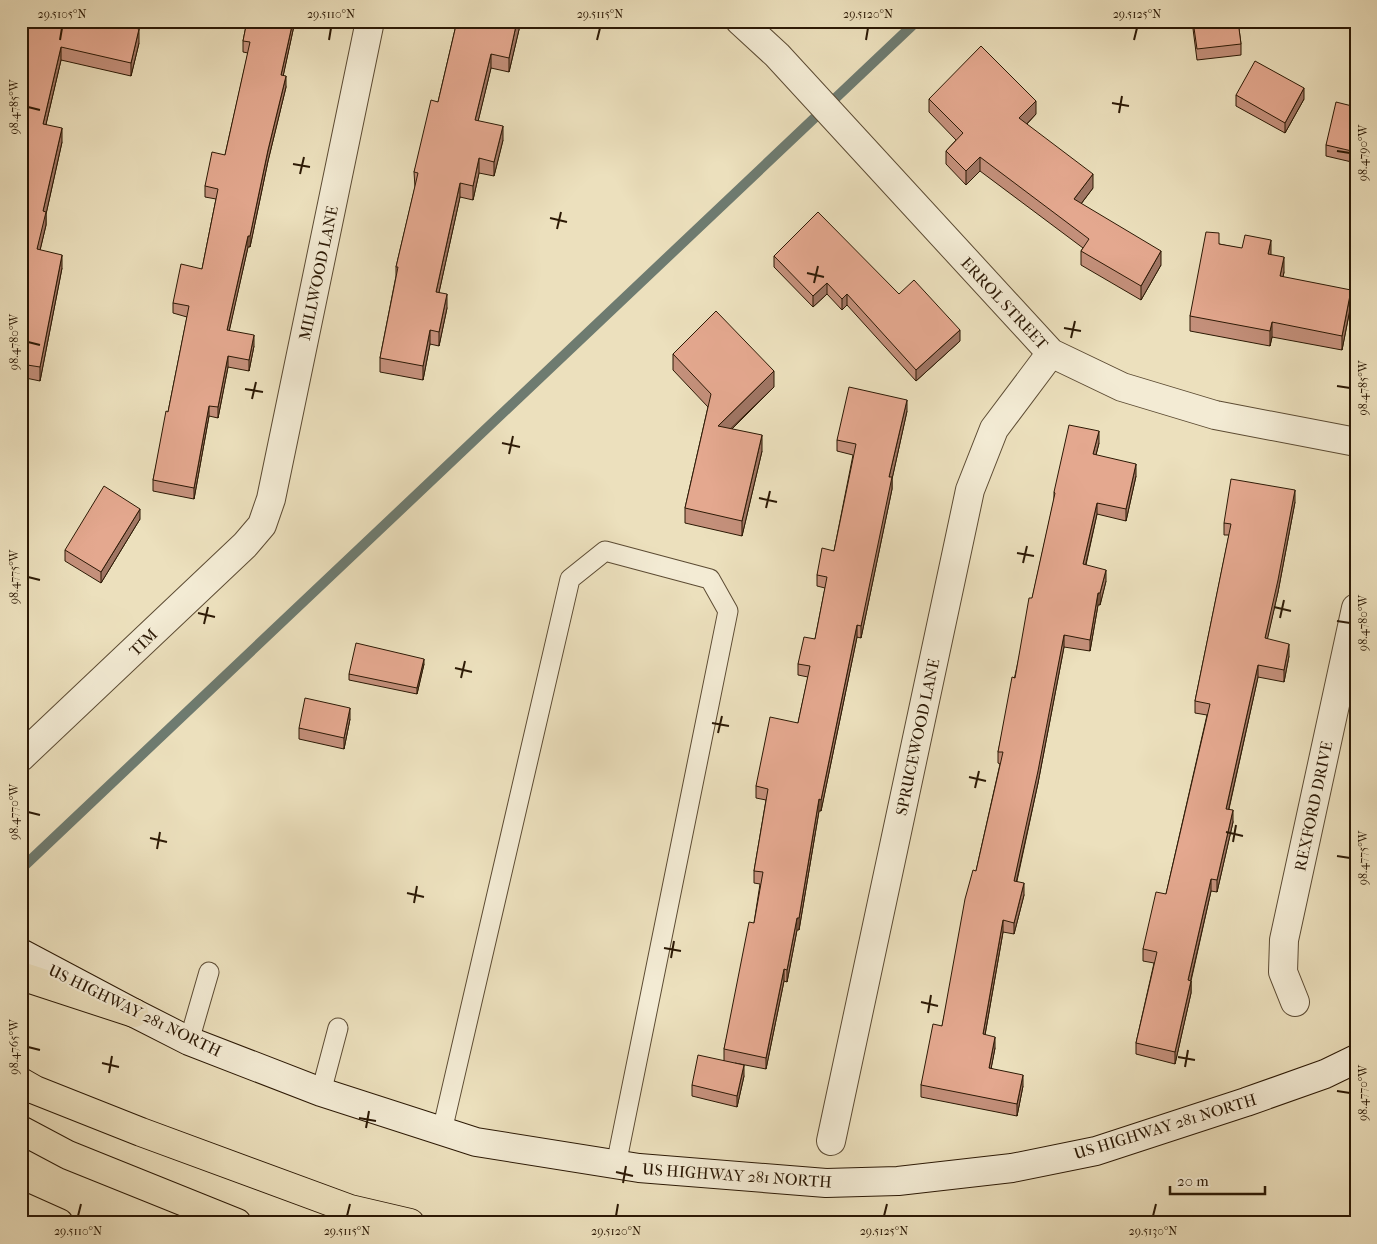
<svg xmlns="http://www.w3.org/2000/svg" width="1377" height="1244" viewBox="0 0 1377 1244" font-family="'IM FELL French Canon',serif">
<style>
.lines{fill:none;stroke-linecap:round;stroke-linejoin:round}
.stream{stroke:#6e7b70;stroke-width:10}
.service-casing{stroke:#5c4b33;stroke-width:21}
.minor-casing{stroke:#5c4b33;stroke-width:30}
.secondary-casing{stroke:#2c1905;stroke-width:30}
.motorway-casing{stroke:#2c1905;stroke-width:30}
.service{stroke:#f3ebd4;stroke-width:19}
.minor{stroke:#f3ebd4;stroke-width:28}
.secondary{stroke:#f3ebd4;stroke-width:28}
.motorway{stroke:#ece0bd;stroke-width:28}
.wall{fill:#c4907b;stroke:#2c1905}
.shaded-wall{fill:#a07664;stroke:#2c1905}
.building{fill:#e4a88f;stroke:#2c1905}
.ticks{fill:none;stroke:#2c1905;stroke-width:2}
.labels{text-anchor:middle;stroke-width:4;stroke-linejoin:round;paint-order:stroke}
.street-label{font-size:16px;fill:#2c1905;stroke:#f3ebd4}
.neatline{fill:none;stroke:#2c1905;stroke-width:2}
.ticks-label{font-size:12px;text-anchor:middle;fill:#2c1905}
</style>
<rect width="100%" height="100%" fill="#ece0bd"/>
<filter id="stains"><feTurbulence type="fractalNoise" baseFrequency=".004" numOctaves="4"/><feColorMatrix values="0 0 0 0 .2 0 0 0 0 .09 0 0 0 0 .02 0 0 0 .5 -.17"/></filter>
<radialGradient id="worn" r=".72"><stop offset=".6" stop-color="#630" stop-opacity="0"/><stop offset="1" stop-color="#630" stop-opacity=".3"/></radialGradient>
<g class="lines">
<path class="stream" d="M 21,869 L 917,21"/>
<defs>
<g id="service">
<path d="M 189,1041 L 209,972"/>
<path d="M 321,1092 L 338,1028"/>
<path d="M 442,1131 L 570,579 L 605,551 L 710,579 L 728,611 L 616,1165"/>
</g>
<g id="minor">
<path d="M 740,21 L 777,55 L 1051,353 L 1122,387 L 1215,415 L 1356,442"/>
<path d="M 21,757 L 245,545 L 262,525 L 271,499 L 370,21"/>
<path d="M 1295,1002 L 1283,972 L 1284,940 L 1356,608"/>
<path d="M 831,1141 L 970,490 L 994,429 L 1051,353"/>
</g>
<path id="secondary" d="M 21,953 L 134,1013 L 189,1041 L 321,1092 L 476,1142 L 639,1168 L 826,1183 L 898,1181 L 1012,1168 L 1096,1151 L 1246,1102 L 1325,1074 L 1356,1059"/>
<g id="motorway">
<path d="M 21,976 L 134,1013"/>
<path d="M 21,1082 L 35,1090 L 141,1132 L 350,1209 L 410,1223"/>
<path d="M 21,1130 L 68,1155 L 237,1223"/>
<path d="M 21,1206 L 59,1223"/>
</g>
</defs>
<use href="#service" class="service-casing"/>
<use href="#minor" class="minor-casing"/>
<use href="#secondary" class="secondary-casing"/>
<use href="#motorway" class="motorway-casing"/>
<use href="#service" class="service"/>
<use href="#minor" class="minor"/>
<use href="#secondary" class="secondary"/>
<use href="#motorway" class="motorway"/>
</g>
<g class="wall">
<path d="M 247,21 L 295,21 L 283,76 L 286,87 L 268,161 L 250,247 L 248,247 L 229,331 L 254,346 L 249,371 L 228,367 L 218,418 L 209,416 L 194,499 L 153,491 L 153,480 L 168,412 L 187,317 L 173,313 L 173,303 L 202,269 L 216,199 L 205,197 L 205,186 L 225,155 L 248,53 L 243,52 L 243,41 Z"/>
<path d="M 457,21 L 521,21 L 509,72 L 491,68 L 478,121 L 503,140 L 494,176 L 479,173 L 473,200 L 460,197 L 439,292 L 447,308 L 439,346 L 430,344 L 423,380 L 380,372 L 380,358 L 396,276 L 396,267 L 415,187 L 414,172 L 438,102 Z"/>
<path d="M 1192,21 L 1238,21 L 1241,44 L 1241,55 L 1197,60 Z"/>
<path d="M 21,37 L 139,43 L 131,76 L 61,60 L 46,124 L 62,142 L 46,214 L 46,225 L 40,250 L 62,268 L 40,381 L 21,377 Z"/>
<path d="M 1236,95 L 1304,99 L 1285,133 L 1236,106 Z"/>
<path d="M 929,99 L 1036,114 L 1027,124 L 1093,188 L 1081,204 L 1161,265 L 1141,300 L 1081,265 L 1081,251 L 1083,248 L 980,171 L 966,185 L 946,164 L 946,151 L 956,140 L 929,112 Z"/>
<path d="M 1356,107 L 1356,163 L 1326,156 L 1326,145 Z"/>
<path d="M 1219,244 L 1271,255 L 1284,272 L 1283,277 L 1351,304 L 1342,350 L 1272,337 L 1270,346 L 1190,331 L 1190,316 Z"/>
<path d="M 774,256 L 899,294 L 960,341 L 916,381 L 847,305 L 842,310 L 827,294 L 813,307 L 774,267 Z"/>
<path d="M 673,354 L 774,387 L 732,429 L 762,451 L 742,536 L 685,523 L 685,508 L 708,407 L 673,370 Z"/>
<path d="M 907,411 L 892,479 L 892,489 L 861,638 L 857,637 L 821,811 L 819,811 L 799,930 L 797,930 L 787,982 L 784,981 L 766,1069 L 735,1063 L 744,1076 L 737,1107 L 692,1096 L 692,1085 L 724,1061 L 724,1049 L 754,923 L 760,884 L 754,883 L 754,871 L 766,800 L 756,798 L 756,786 L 798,723 L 808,677 L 798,675 L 798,664 L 815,639 L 825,588 L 817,586 L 817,575 L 834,551 L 853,455 L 837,451 L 837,440 Z"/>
<path d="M 1099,443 L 1096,455 L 1136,476 L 1126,521 L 1097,514 L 1086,565 L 1106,581 L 1100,605 L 1098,605 L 1090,651 L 1064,647 L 1038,783 L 1017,881 L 1024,895 L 1014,934 L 1003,932 L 985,1035 L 995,1048 L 991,1068 L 1023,1086 L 1017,1116 L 921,1097 L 921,1085 L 942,1026 L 976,871 L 1000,764 L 998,763 L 998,752 L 1054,500 L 1054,492 Z"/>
<path d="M 1295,502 L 1278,592 L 1267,639 L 1289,656 L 1284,682 L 1258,677 L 1229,809 L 1233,822 L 1217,892 L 1211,891 L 1191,981 L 1191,993 L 1175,1064 L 1136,1054 L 1136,1043 L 1154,963 L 1143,961 L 1143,949 L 1166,894 L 1207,715 L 1195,713 L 1195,701 L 1229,535 L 1224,535 L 1224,523 Z"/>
<path d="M 140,519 L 101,583 L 65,561 L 65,550 Z"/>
<path d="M 424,664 L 417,694 L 349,680 L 349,674 Z"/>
<path d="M 350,719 L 344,749 L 299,739 L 299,728 Z"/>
</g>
<g class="shaded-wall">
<path d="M 293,21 L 295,21 L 281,86 L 281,75 Z"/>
<path d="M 517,21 L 521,21 L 509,72 L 509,58 Z"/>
<path d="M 139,29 L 139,43 L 131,76 L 131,63 Z"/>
<path d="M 61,47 L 61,60 L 43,137 L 43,124 Z"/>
<path d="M 491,54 L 491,68 L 475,134 L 475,120 Z"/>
<path d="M 286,76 L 286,87 L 268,161 L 250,247 L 250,236 L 268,150 Z"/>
<path d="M 1304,88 L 1304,99 L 1285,133 L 1285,123 Z"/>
<path d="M 1036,101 L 1036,114 L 1019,132 L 1019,118 Z"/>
<path d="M 503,126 L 503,140 L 494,176 L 494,162 Z"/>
<path d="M 62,128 L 62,142 L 46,214 L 46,225 L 37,263 L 37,249 L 43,211 Z"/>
<path d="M 980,157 L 980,171 L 966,185 L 966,171 Z"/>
<path d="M 479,158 L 479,173 L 473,200 L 473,186 Z"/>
<path d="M 1093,174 L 1093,188 L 1074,213 L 1074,199 Z"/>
<path d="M 460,183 L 460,197 L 436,306 L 436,292 Z"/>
<path d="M 248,236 L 248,247 L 227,341 L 227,330 Z"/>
<path d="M 1271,240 L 1271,255 L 1268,269 L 1268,254 Z"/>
<path d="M 1161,251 L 1161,265 L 1141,300 L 1141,286 Z"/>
<path d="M 62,255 L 62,268 L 40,381 L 40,367 Z"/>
<path d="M 1284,257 L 1284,272 L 1280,291 L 1280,276 Z"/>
<path d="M 827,283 L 827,294 L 813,307 L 813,296 Z"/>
<path d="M 1351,290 L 1351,304 L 1342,350 L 1342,336 Z"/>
<path d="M 447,294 L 447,308 L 439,346 L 439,332 Z"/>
<path d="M 847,294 L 847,305 L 842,310 L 842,299 Z"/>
<path d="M 1272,322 L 1272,337 L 1270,346 L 1270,331 Z"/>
<path d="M 430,330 L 430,344 L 423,380 L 423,366 Z"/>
<path d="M 960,330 L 960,341 L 916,381 L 916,370 Z"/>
<path d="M 254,335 L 254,346 L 249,371 L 249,360 Z"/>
<path d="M 228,356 L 228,367 L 218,418 L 218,407 Z"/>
<path d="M 774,371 L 774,387 L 718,441 L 718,426 Z"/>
<path d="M 907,400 L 907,411 L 892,479 L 892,489 L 861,638 L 861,626 L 889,477 Z"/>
<path d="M 209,406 L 209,416 L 194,499 L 194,488 Z"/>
<path d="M 1099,431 L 1099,443 L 1093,466 L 1093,454 Z"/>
<path d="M 762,435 L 762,451 L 742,536 L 742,521 Z"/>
<path d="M 1136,464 L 1136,476 L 1126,521 L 1126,509 Z"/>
<path d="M 1295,490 L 1295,502 L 1278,592 L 1265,650 L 1265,638 Z"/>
<path d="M 1097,503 L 1097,514 L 1083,576 L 1083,564 Z"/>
<path d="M 140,509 L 140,519 L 101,583 L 101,572 Z"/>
<path d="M 1106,570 L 1106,581 L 1100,605 L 1100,593 Z"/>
<path d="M 1098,593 L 1098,605 L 1090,651 L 1090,640 Z"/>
<path d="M 857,625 L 857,637 L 821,811 L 821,800 Z"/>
<path d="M 1064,635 L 1064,647 L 1038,783 L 1014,892 L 1014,881 Z"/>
<path d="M 1289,644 L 1289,656 L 1284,682 L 1284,670 Z"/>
<path d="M 424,659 L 424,664 L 417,694 L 417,688 Z"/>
<path d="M 1258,665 L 1258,677 L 1226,821 L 1226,809 Z"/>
<path d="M 350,708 L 350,719 L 344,749 L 344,738 Z"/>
<path d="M 819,799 L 819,811 L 799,930 L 799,918 Z"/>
<path d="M 1233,810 L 1233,822 L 1217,892 L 1217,880 Z"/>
<path d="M 1211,879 L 1211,891 L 1188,992 L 1188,980 Z"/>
<path d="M 1024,883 L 1024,895 L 1014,934 L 1014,923 Z"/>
<path d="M 797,918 L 797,930 L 787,982 L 787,970 Z"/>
<path d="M 1003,920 L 1003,932 L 983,1046 L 983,1034 Z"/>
<path d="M 784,969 L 784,981 L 766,1069 L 766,1058 Z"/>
<path d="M 1191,981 L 1191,993 L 1175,1064 L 1175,1052 Z"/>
<path d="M 995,1037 L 995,1048 L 989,1080 L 989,1068 Z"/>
<path d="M 744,1065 L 744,1076 L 737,1107 L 737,1096 Z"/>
<path d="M 1023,1075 L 1023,1086 L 1017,1116 L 1017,1104 Z"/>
</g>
<g class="building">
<path d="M 25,21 L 105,21 L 139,29 L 131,63 L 61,47 L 43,124 L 62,128 L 43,211 L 46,212 L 37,249 L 62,255 L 40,367 L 21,364 L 21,36 Z"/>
<path d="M 247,21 L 293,21 L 281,75 L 286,76 L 268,150 L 250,236 L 248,236 L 227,330 L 254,335 L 249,360 L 228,356 L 218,407 L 209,406 L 194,488 L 153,480 L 166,411 L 168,412 L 189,306 L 173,303 L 181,264 L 202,269 L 218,189 L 205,186 L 212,152 L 225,155 L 250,42 L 243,41 Z"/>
<path d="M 457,21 L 517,21 L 509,58 L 491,54 L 475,120 L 503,126 L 494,162 L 479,158 L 473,186 L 460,183 L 436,292 L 447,294 L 439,332 L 430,330 L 423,366 L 380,358 L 398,267 L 396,267 L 418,173 L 414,172 L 431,100 L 438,102 Z"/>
<path d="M 1193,21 L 1238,21 L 1241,44 L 1197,49 Z"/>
<path d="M 981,46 L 1036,101 L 1019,118 L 1093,174 L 1074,199 L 1161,251 L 1141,286 L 1081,251 L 1089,239 L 980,157 L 966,171 L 946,151 L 963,133 L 929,99 Z"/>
<path d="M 1255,61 L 1304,88 L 1285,123 L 1236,95 Z"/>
<path d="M 1336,102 L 1356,107 L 1356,152 L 1326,145 Z"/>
<path d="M 818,212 L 899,294 L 914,280 L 960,330 L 916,370 L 847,294 L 842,299 L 827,283 L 813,296 L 774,256 Z"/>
<path d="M 1206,232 L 1219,233 L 1219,244 L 1242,248 L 1245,235 L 1271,240 L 1268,254 L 1284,257 L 1280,276 L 1351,290 L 1342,336 L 1272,322 L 1270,331 L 1190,316 Z"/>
<path d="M 716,311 L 774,371 L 718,426 L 762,435 L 742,521 L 685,508 L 711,394 L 673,354 Z"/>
<path d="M 849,387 L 907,400 L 889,477 L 892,477 L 861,626 L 857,625 L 821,800 L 819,799 L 799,918 L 797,918 L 787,970 L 784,969 L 766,1058 L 724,1049 L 749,922 L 754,923 L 763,872 L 754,871 L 768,789 L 756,786 L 770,717 L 798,723 L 810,666 L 798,664 L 804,637 L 815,639 L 827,577 L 817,575 L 822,548 L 834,551 L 856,444 L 837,440 Z"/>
<path d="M 1069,425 L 1099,431 L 1093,454 L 1136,464 L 1126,509 L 1097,503 L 1083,564 L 1106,570 L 1100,593 L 1098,593 L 1090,640 L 1064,635 L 1038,771 L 1014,881 L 1024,883 L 1014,923 L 1003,920 L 983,1034 L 995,1037 L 989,1068 L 1023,1075 L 1017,1104 L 921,1085 L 933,1024 L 942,1026 L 965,899 L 973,870 L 976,871 L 1003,752 L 998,752 L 1012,677 L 1015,678 L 1029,598 L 1032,598 L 1055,493 L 1054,492 Z"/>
<path d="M 1231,479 L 1295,490 L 1278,580 L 1265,638 L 1289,644 L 1284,670 L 1258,665 L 1226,809 L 1233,810 L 1217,880 L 1211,879 L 1188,980 L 1191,981 L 1175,1052 L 1136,1043 L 1157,952 L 1143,949 L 1156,892 L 1166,894 L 1210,704 L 1195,701 L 1231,524 L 1224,523 Z"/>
<path d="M 104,486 L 140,509 L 101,572 L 65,550 Z"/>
<path d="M 356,643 L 424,659 L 417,688 L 349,674 Z"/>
<path d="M 305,698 L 350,708 L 344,738 L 299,728 Z"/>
<path d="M 698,1055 L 744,1065 L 737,1096 L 692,1085 Z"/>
</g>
<path class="ticks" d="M 60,40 L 62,28M 329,40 L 331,28M 597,40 L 600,28M 866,40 L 868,28M 1134,40 L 1137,28M 1112,103 L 1129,106M 28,107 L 40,110M 1119,113 L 1122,96M 1337,151 L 1350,153M 293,164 L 310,167M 300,174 L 304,157M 550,218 L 567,222M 557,229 L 561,212M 807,273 L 824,277M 814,283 L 818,266M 1064,328 L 1081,331M 1071,338 L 1075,321M 28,342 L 40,345M 1337,386 L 1350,388M 245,389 L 263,392M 252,399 L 256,382M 502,443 L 520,447M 509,454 L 513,436M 759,498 L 777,502M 766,508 L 770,491M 1017,553 L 1034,556M 1023,563 L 1027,546M 28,577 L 40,580M 1274,607 L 1291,611M 198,613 L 215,617M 1280,618 L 1284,600M 1337,621 L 1350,623M 204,624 L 208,607M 455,668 L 472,672M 461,678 L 465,661M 712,723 L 729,726M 718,733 L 722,716M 969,777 L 986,781M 975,788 L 979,771M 28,812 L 40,815M 1226,832 L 1243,836M 150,838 L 167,842M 1233,842 L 1236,825M 157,849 L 160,832M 1337,856 L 1350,858M 407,893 L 424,897M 414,903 L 417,886M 664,948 L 681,951M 671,958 L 674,941M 921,1002 L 938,1006M 928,1013 L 931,995M 28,1047 L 40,1050M 1178,1057 L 1195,1060M 102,1063 L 119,1067M 1185,1067 L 1188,1050M 109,1073 L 112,1056M 1337,1091 L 1350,1093M 359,1118 L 376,1121M 366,1128 L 369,1111M 616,1172 L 633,1176M 623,1183 L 626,1166M 78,1216 L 81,1204M 347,1216 L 350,1204M 616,1216 L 618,1204M 884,1216 L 887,1204M 1153,1216 L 1156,1204"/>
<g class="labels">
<g class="street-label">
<text transform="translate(318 273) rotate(-78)" y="6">MILLWOOD LANE</text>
<text transform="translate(1005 303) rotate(47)" y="6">ERROL STREET</text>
<text transform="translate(143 642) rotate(-44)" y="6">TIM</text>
<text transform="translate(917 737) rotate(-78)" y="6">SPRUCEWOOD LANE</text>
<text transform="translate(1313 806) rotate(-78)" y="6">REXFORD DRIVE</text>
<text transform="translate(135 1010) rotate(26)" y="6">US HIGHWAY 281 NORTH</text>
<text transform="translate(1165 1126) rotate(-17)" y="6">US HIGHWAY 281 NORTH</text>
<text transform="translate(737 1175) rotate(4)" y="6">US HIGHWAY 281 NORTH</text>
</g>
</g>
<rect width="1377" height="1244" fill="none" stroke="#ece0bd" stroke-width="55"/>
<path d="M1170 1186v8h95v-8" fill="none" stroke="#2c1905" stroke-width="2.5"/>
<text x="1177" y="1186" font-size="15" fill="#2c1905" stroke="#f3ebd4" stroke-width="4" paint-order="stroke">20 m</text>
<rect x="28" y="28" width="1322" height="1188" class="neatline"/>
<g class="ticks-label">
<text x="62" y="18">29.5105°N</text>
<text x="331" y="18">29.5110°N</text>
<text x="600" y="18">29.5115°N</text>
<text x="868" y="18">29.5120°N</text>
<text x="1137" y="18">29.5125°N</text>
<text transform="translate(14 107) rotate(-90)" y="4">98.4785°W</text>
<text transform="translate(1363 153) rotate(-90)" y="4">98.4790°W</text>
<text transform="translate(14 342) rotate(-90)" y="4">98.4780°W</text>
<text transform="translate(1363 388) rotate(-90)" y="4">98.4785°W</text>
<text transform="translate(14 577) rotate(-90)" y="4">98.4775°W</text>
<text transform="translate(1363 623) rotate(-90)" y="4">98.4780°W</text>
<text transform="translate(14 812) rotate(-90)" y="4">98.4770°W</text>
<text transform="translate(1363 858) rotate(-90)" y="4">98.4775°W</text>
<text transform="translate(14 1047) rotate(-90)" y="4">98.4765°W</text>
<text transform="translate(1363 1093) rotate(-90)" y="4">98.4770°W</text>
<text x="78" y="1235">29.5110°N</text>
<text x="347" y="1235">29.5115°N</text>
<text x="616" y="1235">29.5120°N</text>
<text x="884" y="1235">29.5125°N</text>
<text x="1153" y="1235">29.5130°N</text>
</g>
<rect width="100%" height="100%" filter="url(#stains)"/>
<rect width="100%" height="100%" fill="url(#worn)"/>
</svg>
